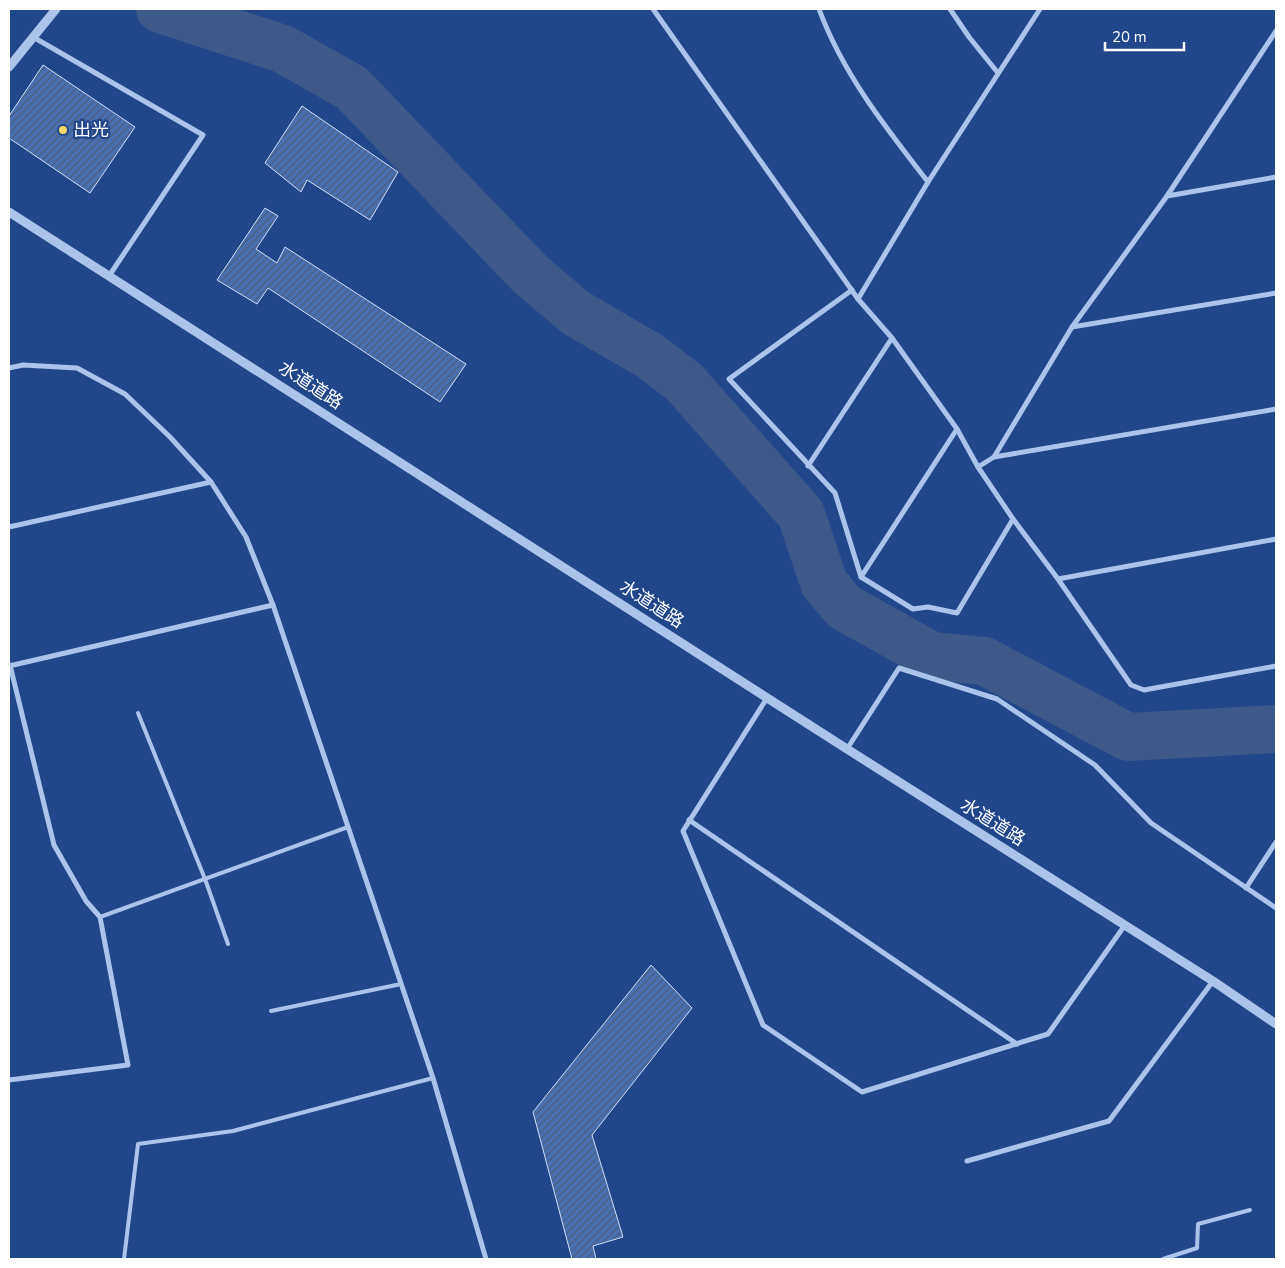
<svg xmlns="http://www.w3.org/2000/svg" width="1285" height="1268" viewBox="0 0 1285 1268" font-family="'Nunito Sans','Noto Sans JP',sans-serif">
<style>
.lines{fill:none;stroke-linecap:round;stroke-linejoin:round}
.river{stroke:#3c598a;stroke-width:48}
.building{fill:url(#building-hatch);stroke:#cfdff8}
.service{stroke:#aac4eb;stroke-width:4}
.minor{stroke:#aac4eb;stroke-width:5}
.tertiary{stroke:#aac4eb;stroke-width:9}
.poi-dot{fill:#fad96a;stroke:#1f478a;stroke-width:2}
.labels{text-anchor:middle;stroke-width:4.5;stroke-linejoin:round;paint-order:stroke}
.poi-label{font-size:18px;fill:#fff;stroke:#1f478a;text-anchor:start}
.street-label{font-size:18px;fill:#fff;stroke:#1f478a}
</style>
<defs>
<pattern id="building-hatch" width="6" height="6" patternUnits="userSpaceOnUse" patternTransform="scale(1.25)"><rect width="6" height="6" fill="#4770b2"/><path d="M-1 1l2-2M0 6l6-6M5 7l2-2" fill="none" stroke="#4a5c7a"/></pattern>
</defs>
<rect width="100%" height="100%" fill="#1f478a"/>
<g class="lines">
<path class="river" d="M 160,9 L 283,49 L 352,88 L 530,274 L 576,313 L 650,356 L 684,382 L 801,514 L 824,583 L 844,607 L 932,656 L 984,661 L 1128,737 L 1276,729"/>
</g>
<g class="building">
<path d="M 43,65 L 135,127 L 90,193 L 9,138 L 9,116 Z"/>
<path d="M 302,106 L 398,172 L 370,220 L 307,180 L 301,192 L 265,163 Z"/>
<path d="M 265,208 L 278,216 L 256,249 L 277,263 L 285,247 L 466,364 L 440,402 L 268,288 L 257,304 L 217,280 Z"/>
<path d="M 651,965 L 692,1008 L 592,1135 L 623,1237 L 593,1246 L 596,1259 L 572,1259 L 533,1112 Z"/>
</g>
<g class="lines">
<g class="service">
<path d="M 138,713 L 205,879 L 228,944"/>
<path d="M 100,917 L 348,827"/>
<path d="M 271,1011 L 401,984"/>
<path d="M 124,1259 L 138,1144 L 233,1131 L 433,1078"/>
<path d="M 1163,1259 L 1197,1248 L 1198,1224 L 1250,1210"/>
</g>
<g class="minor">
<path d="M 653,9 L 858,299 L 892,338 L 957,429 L 978,467 L 1013,519 L 1058,579 L 1131,685 L 1144,690 L 1276,666"/>
<path d="M 819,9 C 843,74 886,128 928,182"/>
<path d="M 950,9 L 969,37 L 998,73"/>
<path d="M 33,37 L 203,135 L 109,276"/>
<path d="M 1167,196 L 1276,177"/>
<path d="M 852,290 L 729,379 L 835,493 L 861,577 L 913,609 L 928,607 L 957,613 L 1013,519"/>
<path d="M 858,299 L 928,182 L 1040,9"/>
<path d="M 1072,327 L 1276,293"/>
<path d="M 9,368 L 23,365 L 77,368 L 125,394 L 170,437 L 211,482 L 246,537 L 273,605 L 433,1078 L 486,1259"/>
<path d="M 994,457 L 1276,409"/>
<path d="M 808,466 L 892,338"/>
<path d="M 978,467 L 994,457 L 1072,327 L 1167,196 L 1276,31"/>
<path d="M 9,527 L 211,482"/>
<path d="M 861,577 L 957,429"/>
<path d="M 1058,579 L 1276,539"/>
<path d="M 9,666 L 273,605"/>
<path d="M 767,698 L 683,831 L 763,1025 L 862,1092 L 1048,1034 L 1125,925"/>
<path d="M 847,749 L 899,668 L 997,699 L 1095,765 L 1151,823 L 1276,908"/>
<path d="M 689,820 L 1017,1044"/>
<path d="M 1246,888 L 1276,842"/>
<path d="M 9,1080 L 128,1065 L 100,917 L 86,901 L 54,845 L 10,665"/>
<path d="M 967,1161 L 1109,1121 L 1213,981"/>
</g>
<g class="tertiary">
<path d="M 9,67 L 56,9"/>
<path d="M 9,212 L 847,749 L 1213,981 L 1276,1024"/>
</g>
</g>
<circle class="poi-dot" cx="63" cy="130" r="5"/>
<g class="labels">
<g class="poi-label">
<text x="73" y="136">出光</text>
</g>
<g class="street-label">
<text transform="translate(311 385) rotate(33)" y="6">水道道路</text>
<text transform="translate(652 604) rotate(33)" y="6">水道道路</text>
<text transform="translate(993 822) rotate(32)" y="6">水道道路</text>
</g>
</g>
<rect width="1285" height="1268" fill="none" stroke="#ffffff" stroke-width="20"/>
<path d="M1105 42v8h79v-8" fill="none" stroke="#ffffff" stroke-width="2.5"/>
<text x="1112" y="42" font-size="15" fill="#ffffff" stroke="#1f478a" stroke-width="4" paint-order="stroke">20 m</text>
</svg>
